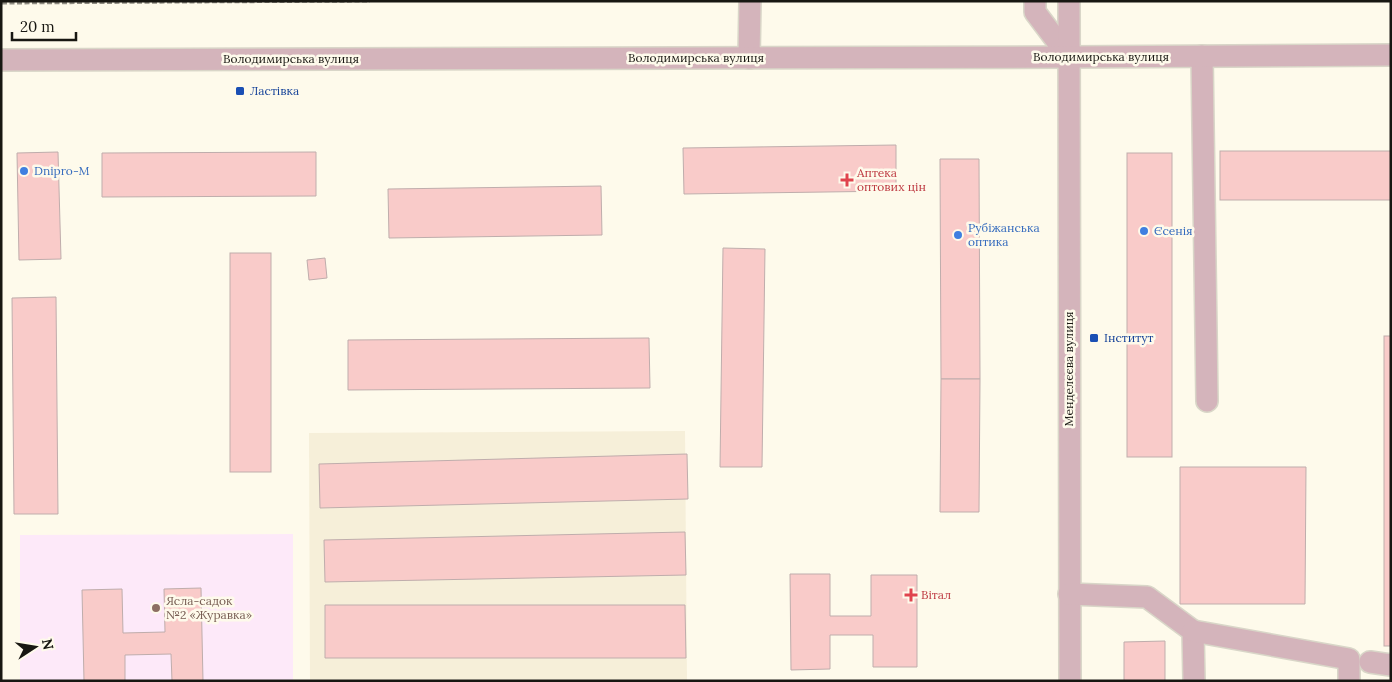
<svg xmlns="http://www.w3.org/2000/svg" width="1392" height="682" viewBox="0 0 1392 682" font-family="Lora,serif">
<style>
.built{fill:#f6efd9}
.education{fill:#fde9f9}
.building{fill:#f9cbc9;stroke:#bfadac}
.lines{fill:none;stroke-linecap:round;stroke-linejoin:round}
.minor-casing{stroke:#d9d6c8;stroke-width:24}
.path{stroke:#908d83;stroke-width:3;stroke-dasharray:5 2.5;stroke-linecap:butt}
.minor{stroke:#d4b4bb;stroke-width:21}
.transit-dot{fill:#1a4fb4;stroke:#fefaeb;stroke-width:2}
.shop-dot{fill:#3f7fe0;stroke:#fefaeb;stroke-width:2}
.health-dot{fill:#e0444e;stroke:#fefaeb;stroke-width:2}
.education-dot{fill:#8d6e63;stroke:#fefaeb;stroke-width:2}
.labels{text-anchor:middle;stroke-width:5;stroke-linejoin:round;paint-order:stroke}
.street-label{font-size:12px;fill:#181712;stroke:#fefaeb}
.transit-label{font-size:12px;fill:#164399;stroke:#fefaeb;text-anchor:start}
.shop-label{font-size:12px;fill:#366cbe;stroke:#fefaeb;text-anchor:start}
.health-label{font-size:12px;fill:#be3a42;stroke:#fefaeb;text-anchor:start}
.education-label{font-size:12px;fill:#785e54;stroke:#fefaeb;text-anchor:start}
</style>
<rect width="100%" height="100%" fill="#fefaeb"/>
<path class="built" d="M 685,431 L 687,681 L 310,681 L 309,433 Z"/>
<path class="education" d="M 293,534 L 293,681 L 20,681 L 20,535 Z"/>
<g class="building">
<path d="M 896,145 L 896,191 L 684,194 L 683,148 Z"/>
<rect x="1220" y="151" width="171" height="49"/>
<path d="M 58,152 L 61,259 L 19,260 L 17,153 Z"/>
<path d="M 316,152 L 316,196 L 102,197 L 102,153 Z"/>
<rect x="1127" y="153" width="45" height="304"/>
<path d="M 940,159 L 979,159 L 980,379 L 941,379 Z"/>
<path d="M 601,186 L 602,235 L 389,238 L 388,189 Z"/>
<path d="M 723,248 L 765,249 L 762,467 L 720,467 Z"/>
<rect x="230" y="253" width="41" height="219"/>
<path d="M 325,258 L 327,278 L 309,280 L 307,260 Z"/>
<path d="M 56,297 L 58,514 L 14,514 L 12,298 Z"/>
<rect x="1384" y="336" width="7" height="310"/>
<path d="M 649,338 L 650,388 L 348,390 L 348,340 Z"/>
<path d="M 941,379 L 980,379 L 979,512 L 940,512 Z"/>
<path d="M 687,454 L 688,499 L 320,508 L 319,464 Z"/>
<path d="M 1180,467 L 1306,467 L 1305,604 L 1180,604 Z"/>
<path d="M 685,532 L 686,575 L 325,582 L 324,540 Z"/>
<path d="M 790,574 L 830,574 L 830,616 L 871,616 L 871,575 L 917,575 L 917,667 L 873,667 L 873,635 L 830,635 L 830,669 L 791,670 Z"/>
<path d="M 201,588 L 203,681 L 172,681 L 171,654 L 125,655 L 125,681 L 84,681 L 82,590 L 122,589 L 123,633 L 165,632 L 164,589 Z"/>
<path d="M 325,605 L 685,605 L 686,658 L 325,658 Z"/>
<path d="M 1165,641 L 1165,681 L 1124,681 L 1124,642 Z"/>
</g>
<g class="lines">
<defs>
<g id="minor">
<path d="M 1035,1 L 1035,12 L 1069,57"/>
<path d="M 1069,1 L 1070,681"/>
<path d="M 1202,56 L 1207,401"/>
<path d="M 749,58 L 750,1"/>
<path d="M 1,60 L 1069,57 L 1391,55"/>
<path d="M 1069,594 L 1147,597 L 1193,631 L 1194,681"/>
<path d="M 1193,631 L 1349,659 L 1349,681"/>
<path d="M 1370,662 L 1391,665"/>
</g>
</defs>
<use href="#minor" class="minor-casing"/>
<path class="path" d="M 2,3 L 370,1"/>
<use href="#minor" class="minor"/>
</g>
<g class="transit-dot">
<rect x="235" y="86" width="10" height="10" rx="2.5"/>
<rect x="1089" y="333" width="10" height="10" rx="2.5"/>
</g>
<g class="shop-dot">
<circle cx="24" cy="171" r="5"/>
<circle cx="1144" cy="231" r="5"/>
<circle cx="958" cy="235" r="5"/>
</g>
<g class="health-dot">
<path d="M844.5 172.5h5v5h5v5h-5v5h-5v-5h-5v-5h5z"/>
<path d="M908.5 587.5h5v5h5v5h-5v5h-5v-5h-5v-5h5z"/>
</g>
<circle class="education-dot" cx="156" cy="608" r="5"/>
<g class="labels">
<g class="street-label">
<text x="1101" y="61">Володимирська вулиця</text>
<text x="696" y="62">Володимирська вулиця</text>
<text x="291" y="63">Володимирська вулиця</text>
<text transform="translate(1069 369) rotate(-90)" y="4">Менделєєва вулиця</text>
</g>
<g class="transit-label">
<text x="250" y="95">Ластівка</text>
<text x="1104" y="342">Інститут</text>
</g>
<g class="shop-label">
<text x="34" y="175">Dnipro-M</text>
<text x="968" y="232">Рубіжанська<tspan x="968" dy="14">оптика</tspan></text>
<text x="1154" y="235">Єсенія</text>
</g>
<g class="health-label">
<text x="857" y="177">Аптека<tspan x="857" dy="14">оптових цін</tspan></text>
<text x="921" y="599">Вітал</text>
</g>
<g class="education-label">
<text x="166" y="605">Ясла-садок<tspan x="166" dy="14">№2 «Журавка»</tspan></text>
</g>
</g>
<rect width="1392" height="682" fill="none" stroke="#181712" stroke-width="5"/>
<g transform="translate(35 647) rotate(78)" stroke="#fefaeb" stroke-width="4" paint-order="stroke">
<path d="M0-4L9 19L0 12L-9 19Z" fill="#181712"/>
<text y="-8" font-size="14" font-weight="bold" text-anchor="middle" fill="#181712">N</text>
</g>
<path d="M12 32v8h64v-8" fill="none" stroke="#181712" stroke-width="2.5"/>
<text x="20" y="32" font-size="15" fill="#181712" stroke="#fefaeb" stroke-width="4" paint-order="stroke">20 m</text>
</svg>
